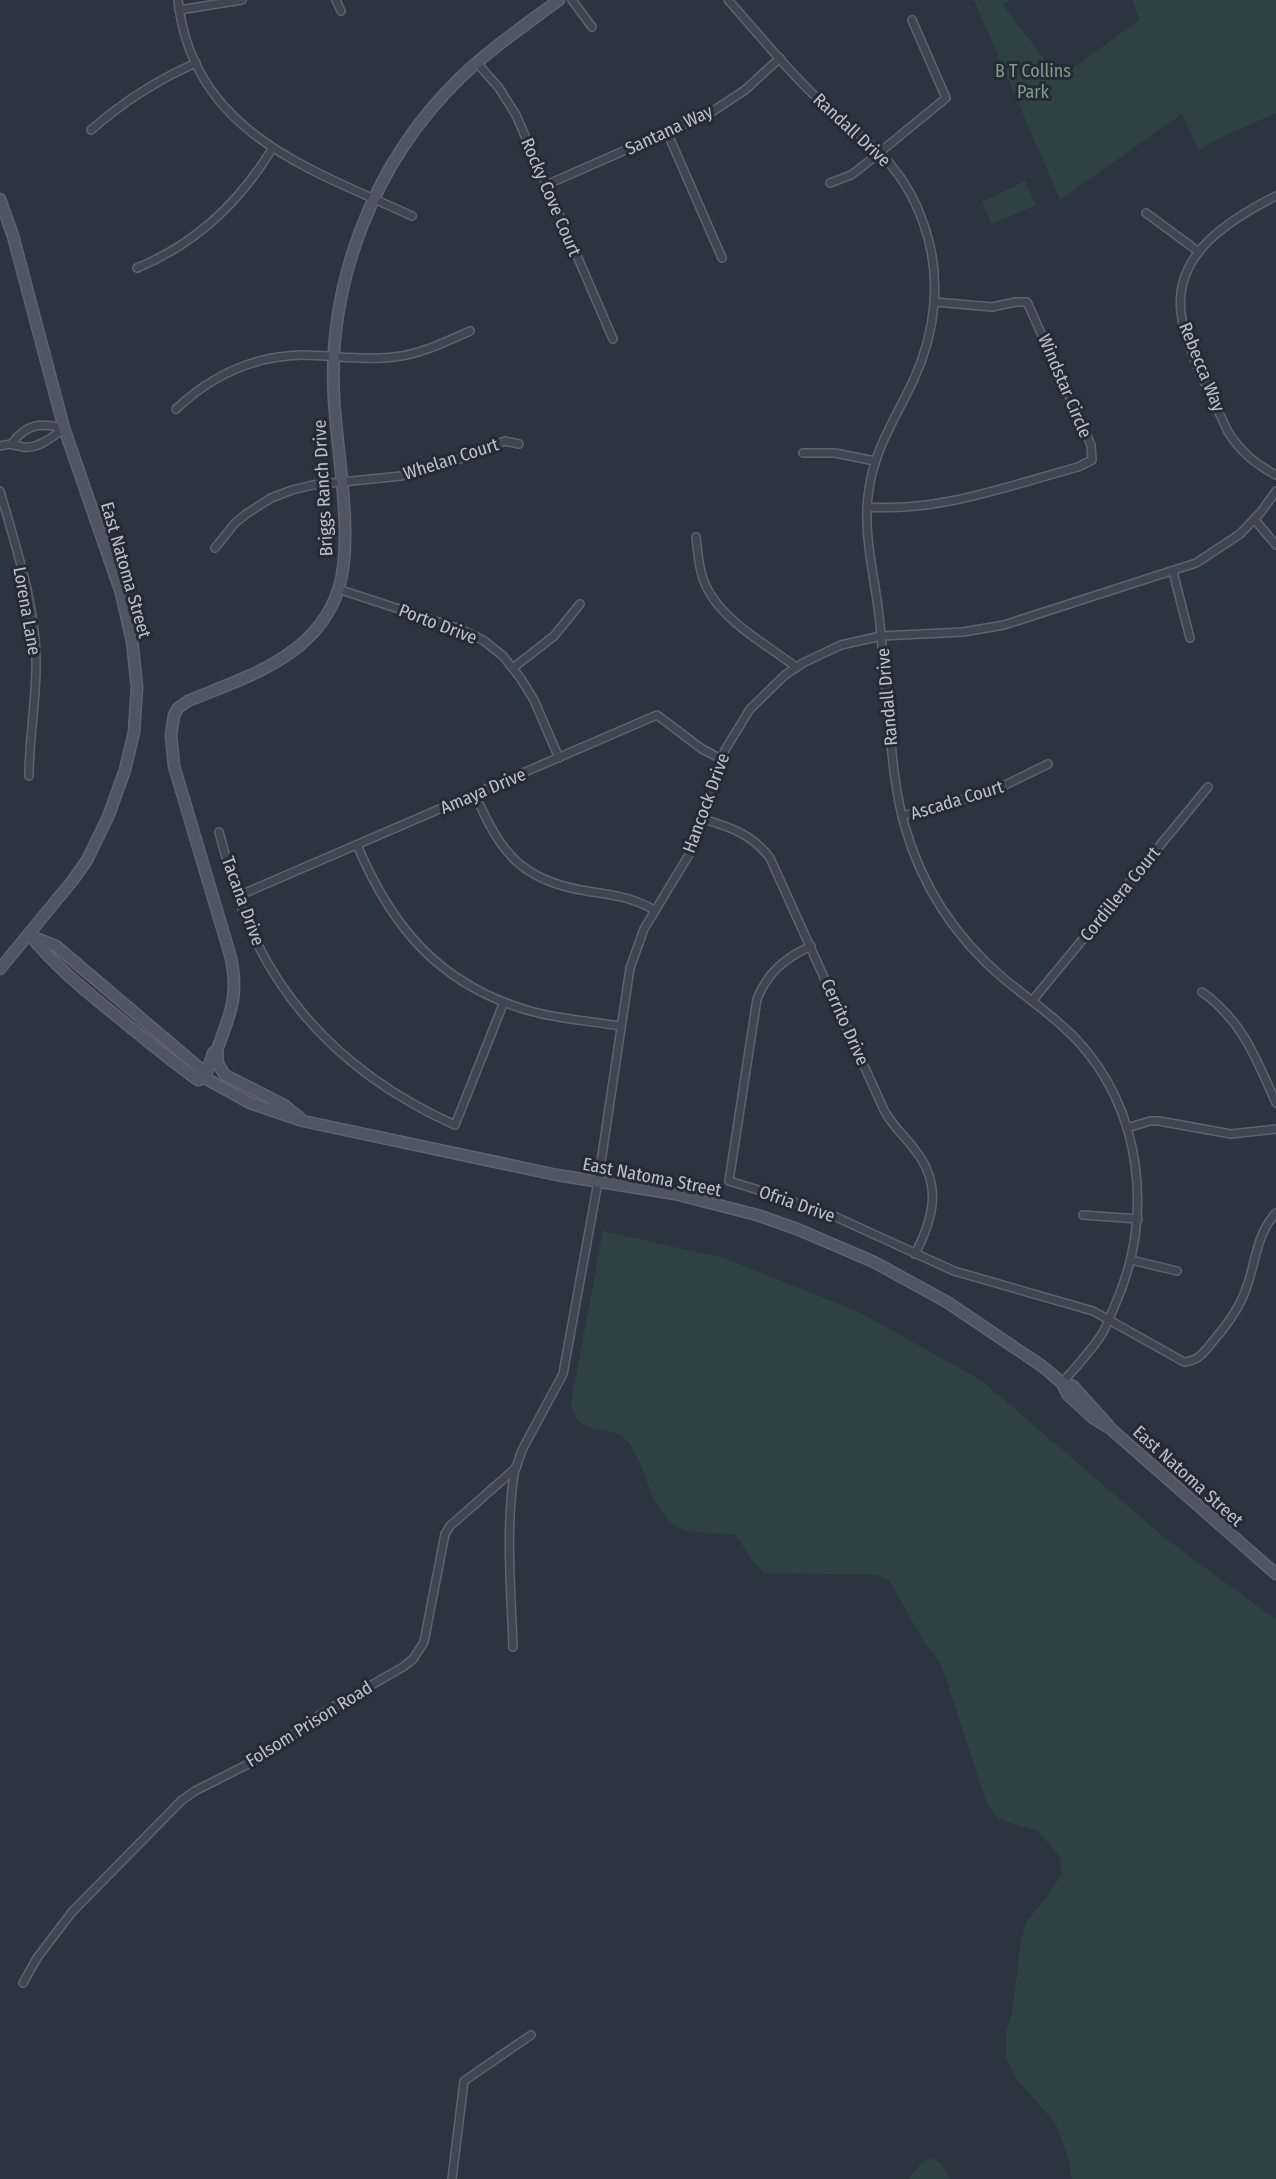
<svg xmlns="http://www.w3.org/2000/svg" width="1276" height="2179" viewBox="0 0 1276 2179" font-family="'Fira Sans Condensed',sans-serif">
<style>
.green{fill:#2e4143}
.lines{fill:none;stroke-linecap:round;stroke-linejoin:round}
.street-casing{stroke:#5d646e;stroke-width:10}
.secondary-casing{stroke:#5d646e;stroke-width:13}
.street{stroke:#3f4651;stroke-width:7}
.secondary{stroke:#4e5663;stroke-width:10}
.labels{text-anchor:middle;stroke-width:6;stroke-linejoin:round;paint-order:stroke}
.park-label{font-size:18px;fill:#7d9d84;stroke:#242b36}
.street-label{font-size:18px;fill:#bcc2cb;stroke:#242b36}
</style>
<rect width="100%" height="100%" fill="#2b3441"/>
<g class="green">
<path d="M 974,0 L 1010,0 L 1003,5 L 1059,78 L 1139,20 L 1133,0 L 1276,0 L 1276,113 L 1218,139 L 1199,150 L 1182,114 L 1060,200 Z"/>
<path d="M 1025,181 L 1036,205 L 992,224 L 982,202 Z"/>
<path d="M 603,1231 L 724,1258 L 857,1311 L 981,1380 L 1165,1538 L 1276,1620 L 1276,2179 L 1072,2179 L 1067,2155 L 1056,2124 L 1018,2081 L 1006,2059 L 1006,2033 L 1013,2007 L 1020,1946 L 1026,1922 L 1049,1894 L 1063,1872 L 1058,1854 L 1037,1831 L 998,1819 L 987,1804 L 941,1664 L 924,1642 L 889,1580 L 877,1575 L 764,1573 C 752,1563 745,1547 735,1535 C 716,1532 687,1536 672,1523 C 647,1502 647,1467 628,1442 C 612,1420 578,1442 571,1403 Z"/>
<path d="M 931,2158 L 942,2164 L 950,2179 L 909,2179 L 922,2162 Z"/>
</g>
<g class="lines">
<defs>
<g id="street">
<path d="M 178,0 C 193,133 308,168 412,216"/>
<path d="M 336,0 L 341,11"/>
<path d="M 572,0 L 592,27"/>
<path d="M 728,0 C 756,31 783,65 813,94 C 861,140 901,157 924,225 C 942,276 936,331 914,379 C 897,416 875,447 869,489 C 862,530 874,573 879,615 C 883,654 886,693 890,733 C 893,765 896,796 905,827 C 922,886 956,938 1003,978 C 1027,998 1054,1016 1076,1039 C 1143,1111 1154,1217 1115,1305 C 1111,1315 1107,1325 1102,1334 C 1091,1351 1075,1368 1062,1383"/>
<path d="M 179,10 L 242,0"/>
<path d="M 477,63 L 499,88 L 516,115 L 613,339"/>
<path d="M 91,130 C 123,102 157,80 196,63"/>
<path d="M 667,132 L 722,258"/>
<path d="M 830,183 L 851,175 L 863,166 L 946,98 L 912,20"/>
<path d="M 546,185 L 710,113 L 745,90 L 780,58"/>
<path d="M 1276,196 C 1224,222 1165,260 1184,328 C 1193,364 1213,398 1228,432 C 1241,452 1255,464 1276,475"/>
<path d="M 1146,213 L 1199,252"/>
<path d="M 137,268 C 196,244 239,203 272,149"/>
<path d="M 176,409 C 211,376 254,356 302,355 C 333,355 363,361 394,357 C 421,354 445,342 470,331"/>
<path d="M 12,443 C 28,423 40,423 64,428"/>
<path d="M 0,446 C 12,443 12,445 23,447 C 38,449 53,437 64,428"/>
<path d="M 803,453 L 835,453 L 875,461"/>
<path d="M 0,491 C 15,545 35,602 36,658 C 37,698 29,736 29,776"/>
<path d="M 867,507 C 940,512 1008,486 1078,467 L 1092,460 L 1091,445 L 1027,302 L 1016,302 L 992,307 L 935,302"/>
<path d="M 1255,520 L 1276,545"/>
<path d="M 696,537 C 698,554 699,571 706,586 C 721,620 767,645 796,667"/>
<path d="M 215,548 L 235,523 L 246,514 L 271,498 L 292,490 L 313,485 L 401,476 L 455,461 L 505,441 L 519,444"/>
<path d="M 1173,572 L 1190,638"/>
<path d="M 338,589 L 460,629 L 483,640 L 503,656 L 521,679 L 534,700 L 559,758"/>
<path d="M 513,668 L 554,636 L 580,604"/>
<path d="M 475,794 C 500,852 521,881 587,891 C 611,895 633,897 654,910"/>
<path d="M 902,816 L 991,792 L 1048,764"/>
<path d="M 703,819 C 730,827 752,834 770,858 L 884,1110 C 892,1126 905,1136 915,1150 C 943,1185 933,1219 915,1254"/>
<path d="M 219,832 C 226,858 233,884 242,909 C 281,1011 357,1081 455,1125 L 504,1002"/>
<path d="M 357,845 C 392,928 440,985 530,1011 C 559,1019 590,1021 620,1026"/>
<path d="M 238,896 L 657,715 L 702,749 L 721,759"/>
<path d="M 811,946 C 785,958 768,972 757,999 L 729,1181 L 768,1193 L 836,1217 L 954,1271 L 1093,1311 L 1184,1362 C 1199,1361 1205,1351 1214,1340 C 1227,1325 1239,1309 1246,1289 C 1256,1263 1256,1234 1276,1213"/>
<path d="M 1202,992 C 1242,1020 1257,1060 1276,1103"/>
<path d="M 1032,1001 L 1208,787"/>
<path d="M 1127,1128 L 1150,1121 L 1159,1121 L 1231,1134 L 1276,1129"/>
<path d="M 1083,1215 L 1138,1219"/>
<path d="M 1131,1260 L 1177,1271"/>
<path d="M 513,1647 C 511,1588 505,1527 515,1468"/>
<path d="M 23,1983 L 37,1958 L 72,1912 L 182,1800 L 195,1791 L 264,1756 L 321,1714 L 403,1667 L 413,1659 L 424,1642 L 445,1534 L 450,1526 L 516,1468 L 522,1450 L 563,1374 L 598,1182 L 630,968 L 644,929 L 690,853 L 725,750 L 750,709 L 785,675 L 803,663 L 841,645 L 881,636 L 963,632 L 1004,625 L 1196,563 L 1240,534 L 1261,512 L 1276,491"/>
<path d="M 452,2179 L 464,2081 L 531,2035"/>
</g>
<g id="secondary">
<path d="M 0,199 L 13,236 L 64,428 L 121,593 L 132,641 L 137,687 L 134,732 L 125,770 L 108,817 L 87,860 L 73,880 L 0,969"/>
<path d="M 29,934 C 56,968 91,995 125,1023 C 149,1042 172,1062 198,1080 L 205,1078 L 250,1103 L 303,1121 L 557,1175 L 675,1194 L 757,1215 L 797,1229 L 874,1262 L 947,1302 L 1042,1366 L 1062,1383 L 1068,1395 L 1093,1418 L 1111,1429 L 1276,1574"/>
<path d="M 31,936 L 56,946 L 203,1071 L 205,1078"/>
<path d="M 217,1050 L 218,1064 L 225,1075 L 284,1105 L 301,1119"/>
<path d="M 205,1078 L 213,1053 L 217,1050 C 230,1014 239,997 231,958 L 174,766 L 171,735 L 174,715 L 178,708 L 188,701 C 248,676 317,657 339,588 C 354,537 337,453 334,399 C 327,281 375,161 459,79 C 490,49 525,25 559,0"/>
<path d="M 1062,1383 L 1073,1386 L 1109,1426"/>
</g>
</defs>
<use href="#street" class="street-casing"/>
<use href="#secondary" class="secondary-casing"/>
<use href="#street" class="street"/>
<use href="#secondary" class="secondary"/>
</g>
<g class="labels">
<g class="park-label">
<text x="1033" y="77">B T Collins<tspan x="1033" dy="21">Park</tspan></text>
</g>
<g class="street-label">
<text transform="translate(669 130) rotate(-25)" y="6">Santana Way</text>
<text transform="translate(852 130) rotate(43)" y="6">Randall Drive</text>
<text transform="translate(551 197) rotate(67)" y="6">Rocky Cove Court</text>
<text transform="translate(1202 367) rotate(68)" y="6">Rebecca Way</text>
<text transform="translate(1065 386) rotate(67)" y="6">Windstar Circle</text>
<text transform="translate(451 459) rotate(-18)" y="6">Whelan Court</text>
<text transform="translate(323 488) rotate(-93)" y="6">Briggs Ranch Drive</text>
<text transform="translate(126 570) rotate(74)" y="6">East Natoma Street</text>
<text transform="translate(27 611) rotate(80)" y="6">Lorena Lane</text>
<text transform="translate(438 624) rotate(21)" y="6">Porto Drive</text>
<text transform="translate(887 697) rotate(-95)" y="6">Randall Drive</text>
<text transform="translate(483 791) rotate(-23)" y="6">Amaya Drive</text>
<text transform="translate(957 800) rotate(-17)" y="6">Ascada Court</text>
<text transform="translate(706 803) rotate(-70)" y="6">Hancock Drive</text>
<text transform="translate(1120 894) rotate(-51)" y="6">Cordillera Court</text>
<text transform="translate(243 901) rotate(70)" y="6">Tacana Drive</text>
<text transform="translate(845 1022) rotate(66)" y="6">Cerrito Drive</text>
<text transform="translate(652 1177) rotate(11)" y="6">East Natoma Street</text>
<text transform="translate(797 1204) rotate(19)" y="6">Ofria Drive</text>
<text transform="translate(1188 1476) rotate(42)" y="6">East Natoma Street</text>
<text transform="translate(309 1724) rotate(-32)" y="6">Folsom Prison Road</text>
</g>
</g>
</svg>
